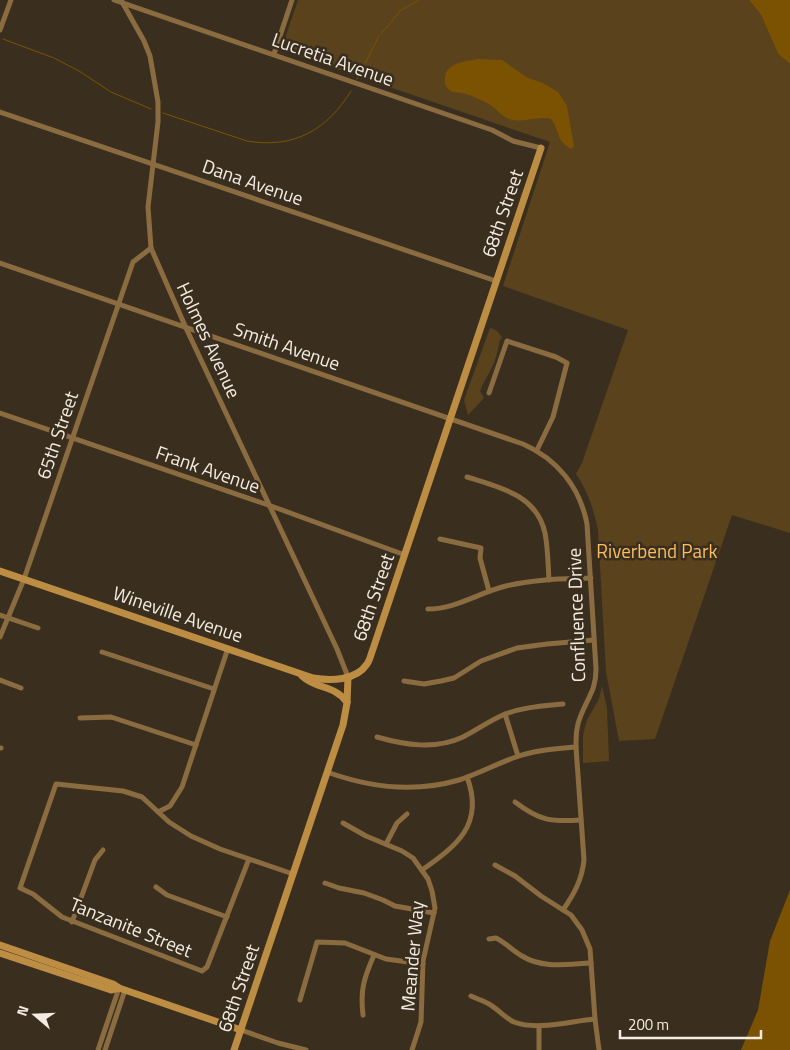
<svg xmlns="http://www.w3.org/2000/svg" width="790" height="1050" viewBox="0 0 790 1050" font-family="'Titillium Web',sans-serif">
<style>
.green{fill:#5a421d}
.water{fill:#7b5201}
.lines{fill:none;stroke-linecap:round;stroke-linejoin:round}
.stream{stroke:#7b5201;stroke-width:1}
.street{stroke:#8b6c41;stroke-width:5}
.secondary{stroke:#bd8d43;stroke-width:7}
.labels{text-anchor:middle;stroke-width:5;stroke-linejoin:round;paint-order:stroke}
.street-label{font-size:19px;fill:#f4ece2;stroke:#3a2f1f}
.park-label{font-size:19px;fill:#fabd62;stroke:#3a2f1f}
</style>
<rect width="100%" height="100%" fill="#3a2f1f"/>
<g class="green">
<path d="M 298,0 L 749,0 L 761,15 L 778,54 L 790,64 L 790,533 L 732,515 L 655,739 L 619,741 L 606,672 L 598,530 C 594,511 588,491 576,474 L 582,463 L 628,330 L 503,286 L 550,142 L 281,50 Z"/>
<path d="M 490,328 L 496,330 L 502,337 C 498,342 499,347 497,353 C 494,367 485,378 480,391 L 484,398 L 468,415 L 464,400 Z"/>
<path d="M 602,686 L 607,708 L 609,761 L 583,763 L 583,737 L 584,731 L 587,720 L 599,699 Z"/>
</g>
<g class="water">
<path d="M 749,0 L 790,0 L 790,64 L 778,54 L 761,15 Z"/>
<path d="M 479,59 L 502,60 L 528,78 L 543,83 L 558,92 L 567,106 L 574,146 L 571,149 C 555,140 560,130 551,119 C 537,115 522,124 509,119 C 501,116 495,107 487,103 C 481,100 473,96 466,94 C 460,92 453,94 448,89 C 445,86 444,81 445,78 C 446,62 467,61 479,59 Z"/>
<path d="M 790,890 L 790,1050 L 741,1050 L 758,1010 L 770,941 Z"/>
</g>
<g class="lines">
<g class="stream">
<path d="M 381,34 L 401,10 L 419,0"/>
<path d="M 3,39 L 54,58 L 79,71 L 111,92 L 151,109"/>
<path d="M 357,79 L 379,36"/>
<path d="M 163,113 L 247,141 C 294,149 327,130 351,91"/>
</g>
<g class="street">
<path d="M 114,0 L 492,130 L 513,141 L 541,148"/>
<path d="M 121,0 L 144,41 L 150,56 L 158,102 L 158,122 L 148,207 L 151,248 L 186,328 L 337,649 L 348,677"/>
<path d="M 0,30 L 11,0"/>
<path d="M 274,54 L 292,0"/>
<path d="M 0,112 L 496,281"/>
<path d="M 0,263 L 523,444 C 557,459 580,487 587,524 L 596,669 C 596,690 588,697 581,715 C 576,726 576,736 576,747 L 584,860 C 582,880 574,894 563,910"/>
<path d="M 489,393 L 507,341 L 556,357 L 567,363 L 553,417 L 537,450"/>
<path d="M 0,413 L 271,506 L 405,555"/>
<path d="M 467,477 C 499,487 537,495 545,533 C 548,548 548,565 549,580"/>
<path d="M 440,539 L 481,548 L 480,558 L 489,591"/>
<path d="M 428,609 C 456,609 480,592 506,586 C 534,579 563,579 591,578"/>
<path d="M 0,615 L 38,628"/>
<path d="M 0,637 L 24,579 L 133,262 L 151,248"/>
<path d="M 102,652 L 214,689"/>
<path d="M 0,680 L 21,688"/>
<path d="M 404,681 L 424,684 L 441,681 L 454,678 L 481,661 L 517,648 L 547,644 L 594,640"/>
<path d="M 505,714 L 518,756"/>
<path d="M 80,718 L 111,717 L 196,745"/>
<path d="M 377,737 C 405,745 435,750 463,737 C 477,730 489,721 503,715 C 522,707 543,706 563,704"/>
<path d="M 0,748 L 1,748"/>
<path d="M 327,772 C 371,788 414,793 459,780 C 478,774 496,764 516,757 C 535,750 556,749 576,747"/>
<path d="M 515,802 C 540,821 551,822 581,820"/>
<path d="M 158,812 L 170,806 L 182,787 L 228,648"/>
<path d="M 343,823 L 366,836 L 402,851 L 413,858 L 428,879 L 432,891 L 435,908 L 423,961 L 421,1022 L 412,1050"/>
<path d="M 386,844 L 397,823 L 407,814"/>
<path d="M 249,859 L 207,967 L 202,971 L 62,917 L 33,894 L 20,888 L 56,784 L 123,791 L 142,797 L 169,822 L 191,836 L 220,849 L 293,874"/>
<path d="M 495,865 L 515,876 L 541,896 L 571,915 L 582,930 L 590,949 L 595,1019 L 599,1050"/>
<path d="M 422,870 C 456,846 485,825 467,777"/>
<path d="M 325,883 L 339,888 L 364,893 L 383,900 L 395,906 L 434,913"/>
<path d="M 156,887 L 167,895 L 227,917"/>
<path d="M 72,922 L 95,860 L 103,850"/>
<path d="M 489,939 L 496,938 C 506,943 513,951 522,956 C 543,969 568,964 591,963"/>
<path d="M 471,996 C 477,999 484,1001 489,1004 C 498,1009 505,1018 514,1022 C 538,1031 570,1021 595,1019"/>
<path d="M 300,1000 L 317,942 L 345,943 L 386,959 L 423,964"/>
<path d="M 363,1015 C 360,990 364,978 374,955"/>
<path d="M 241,1030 L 278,1043 L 306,1050"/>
<path d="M 98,1050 L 119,988"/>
<path d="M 105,1050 L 125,990"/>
<path d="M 539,1050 L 539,1026"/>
</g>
<g class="secondary">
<path d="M 0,571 L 313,678 C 330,681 356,681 367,664 C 370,660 371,654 373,649 L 541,148"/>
<path d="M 302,676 C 317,690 333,684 347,702"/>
<path d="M 0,945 L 113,984 L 119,988 L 241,1030"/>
<path d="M 0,953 L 111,990 L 119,988"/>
<path d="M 234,1050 L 343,725 L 347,703 L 348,677"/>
</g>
</g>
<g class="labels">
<g class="street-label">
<text transform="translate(333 59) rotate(19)" y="7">Lucretia Avenue</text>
<text transform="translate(253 182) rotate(19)" y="7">Dana Avenue</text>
<text transform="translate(502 213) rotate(-71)" y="7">68th Street</text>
<text transform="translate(209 340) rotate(65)" y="7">Holmes Avenue</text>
<text transform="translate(287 346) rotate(19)" y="7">Smith Avenue</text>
<text transform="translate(57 435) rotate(-71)" y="7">65th Street</text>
<text transform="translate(208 469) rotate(19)" y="7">Frank Avenue</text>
<text transform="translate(373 597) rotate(-71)" y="7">68th Street</text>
<text transform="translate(178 614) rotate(19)" y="7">Wineville Avenue</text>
<text transform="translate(576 615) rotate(-92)" y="7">Confluence Drive</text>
<text transform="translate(131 927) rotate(22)" y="7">Tanzanite Street</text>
<text transform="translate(412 956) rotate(-85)" y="7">Meander Way</text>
<text transform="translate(238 988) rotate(-71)" y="7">68th Street</text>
</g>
<g class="park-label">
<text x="657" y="558">Riverbend Park</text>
</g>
</g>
<g transform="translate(35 1015) rotate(289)" stroke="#3a2f1f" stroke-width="4" paint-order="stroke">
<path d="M0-4L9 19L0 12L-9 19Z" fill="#f4ece2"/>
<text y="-8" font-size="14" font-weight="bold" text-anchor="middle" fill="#f4ece2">N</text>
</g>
<path d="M620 1030v8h141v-8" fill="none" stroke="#f4ece2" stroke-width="2.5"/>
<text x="628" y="1030" font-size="15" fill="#f4ece2" stroke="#3a2f1f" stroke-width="4" paint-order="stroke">200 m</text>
</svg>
